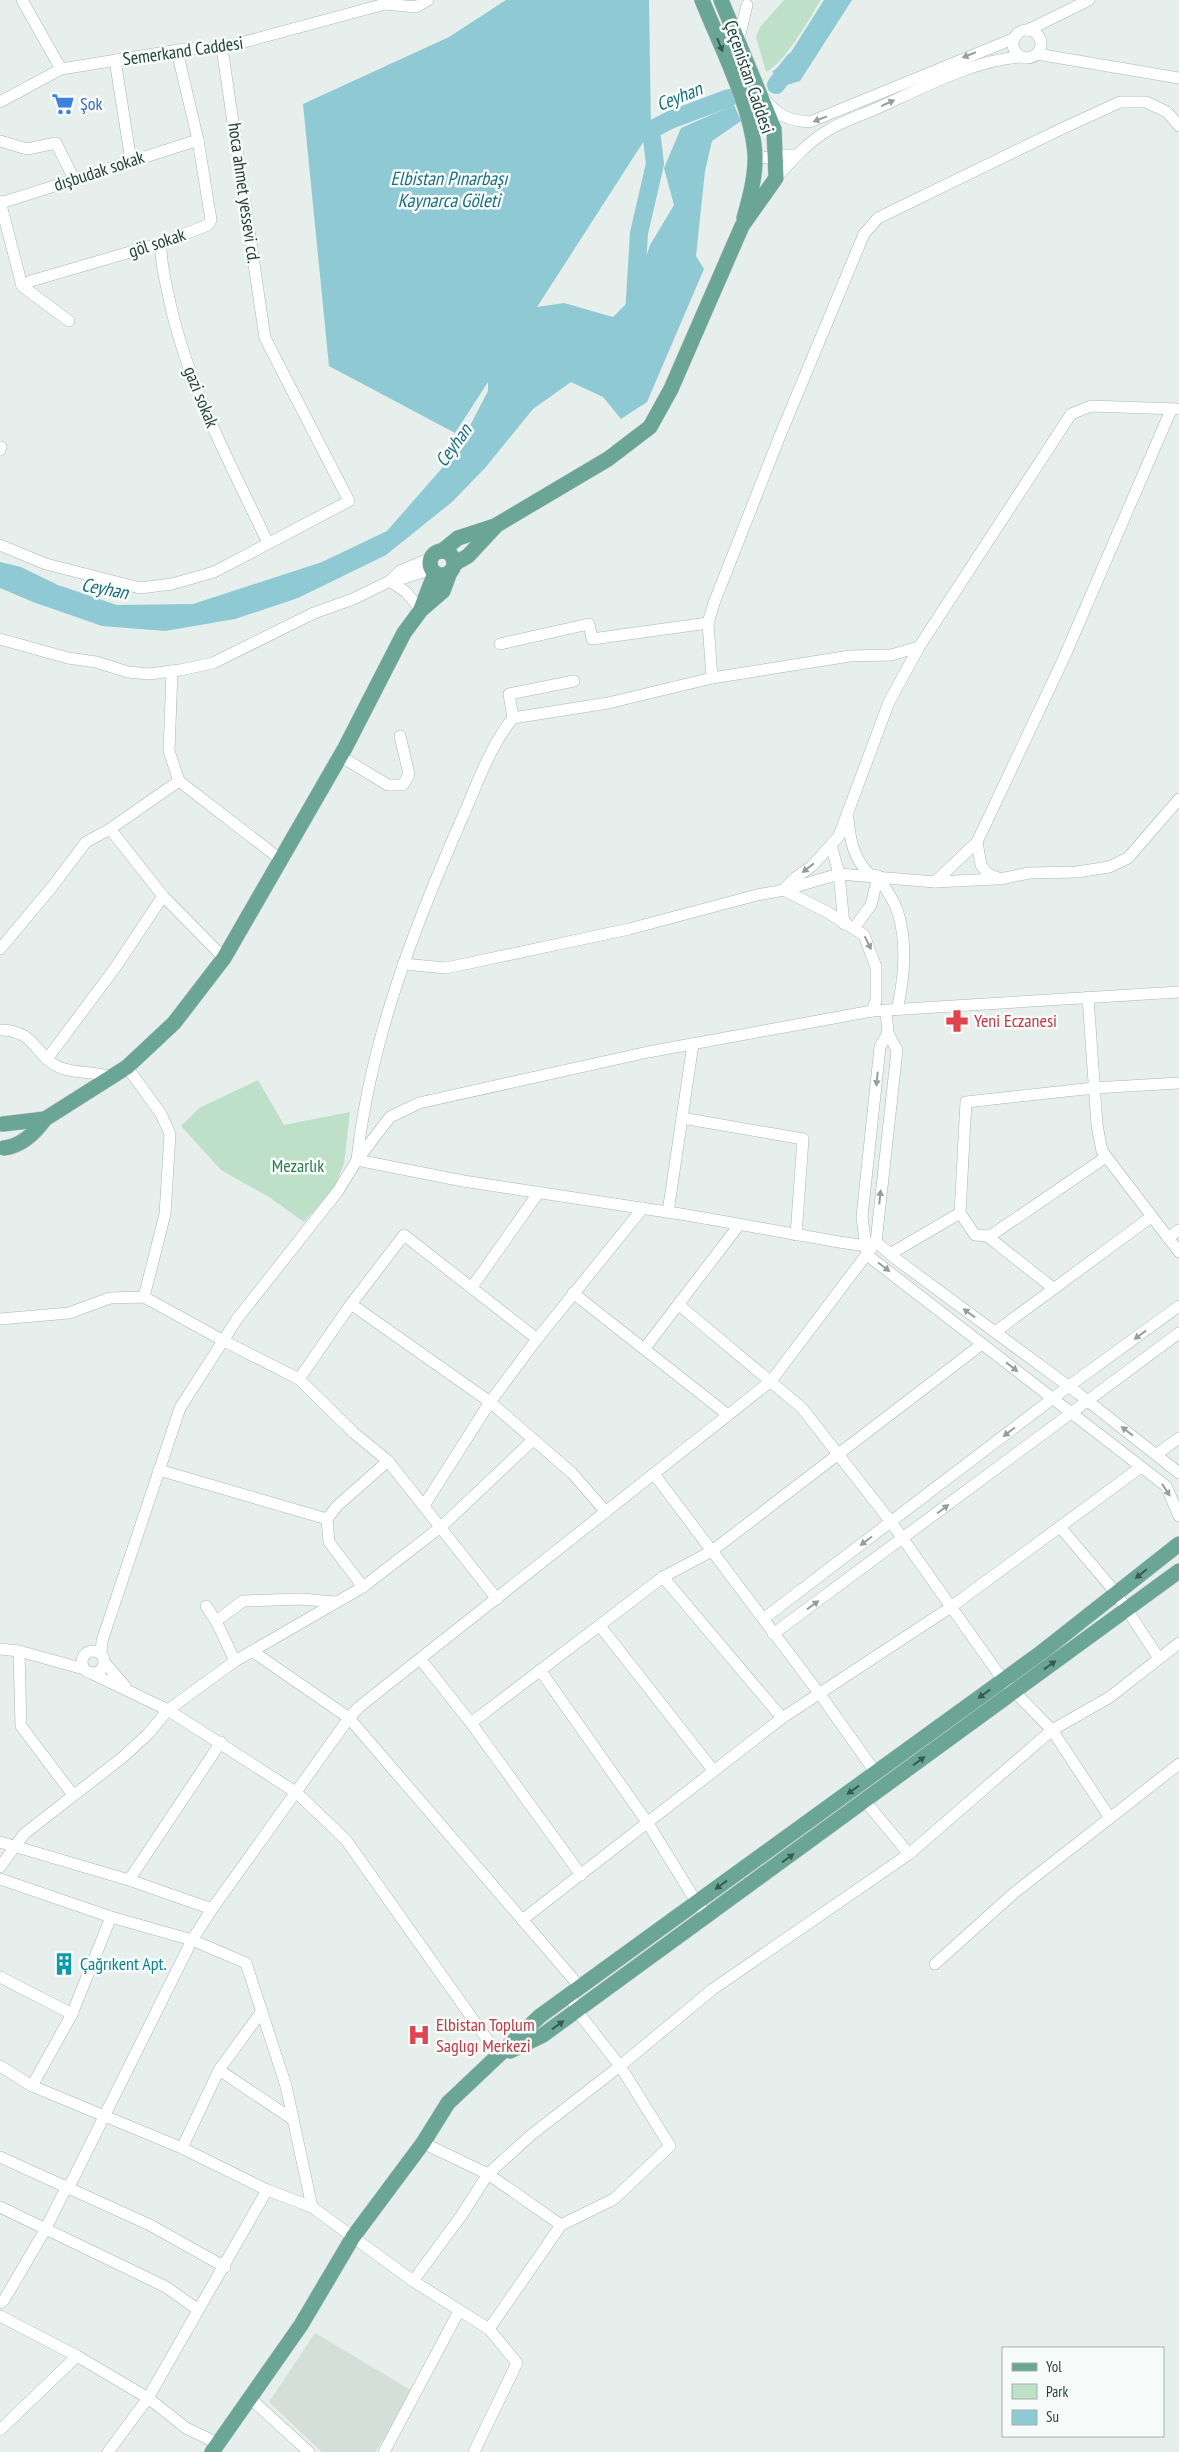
<svg xmlns="http://www.w3.org/2000/svg" width="1179" height="2452" viewBox="0 0 1179 2452" font-family="'PT Sans Narrow',sans-serif">
<style>
.built{fill:#d4dfda}
.green{fill:#bfe0c8}
.water{fill:#8ec9d4}
.lines{fill:none;stroke-linecap:round;stroke-linejoin:round}
.river{stroke:#8ec9d4;stroke-width:18}
.minor-casing{stroke:#a8b8b2;stroke-width:12}
.major-casing{stroke:#c2cac8;stroke-width:16}
.minor{stroke:#fff;stroke-width:11}
.major{stroke:#6aa596;stroke-width:15}
.oneway{fill:#365b51}
.oneway2{fill:#92a09c}
.labels{text-anchor:middle;stroke-width:5;stroke-linejoin:round;paint-order:stroke}
.street-label{font-size:18px;fill:#24423a;stroke:#f7fbf9}
.shop-label{font-size:18px;fill:#366cbe;stroke:#f7fbf9;text-anchor:start}
.health-label{font-size:18px;fill:#be3a42;stroke:#f7fbf9;text-anchor:start}
.park-label{font-size:18px;fill:#2d7a4b;stroke:#f7fbf9}
.culture-label{font-size:18px;fill:#0d838f;stroke:#f7fbf9;text-anchor:start}
.water-label{font-size:19px;font-style:italic;fill:#1c6f80;stroke:#f7fbf9}
</style>
<rect width="100%" height="100%" fill="#e6efeb"/>
<path class="built" d="M 315,2333 L 414,2392 L 375,2452 L 322,2452 L 269,2402 Z"/>
<g class="green">
<path d="M 784,0 L 821,0 C 808,20 786,62 766,72 L 756,37 L 760,27 Z"/>
<path d="M 258,1080 L 284,1125 L 350,1112 L 344,1164 L 333,1190 L 304,1222 L 269,1197 L 221,1170 L 181,1126 L 199,1108 Z"/>
</g>
<g class="water">
<path d="M 506,0 L 649,0 L 651,130 L 537,307 L 564,303 L 613,317 L 633,297 L 650,245 L 674,205 L 664,168 L 681,128 L 734,105 L 741,121 L 712,141 L 705,171 L 696,256 L 704,269 L 647,402 L 621,419 L 603,397 L 571,382 L 533,409 L 485,468 L 452,502 L 386,555 L 298,598 L 235,619 L 165,631 L 102,626 L 33,602 L 0,588 L 0,562 L 21,567 L 58,585 L 117,605 L 193,604 L 322,562 L 387,531 L 457,451 L 488,391 L 488,382 L 455,433 L 329,366 L 303,104 L 449,37 Z"/>
<path d="M 824,0 L 852,0 L 800,81 L 787,85 L 772,72 L 786,60 Z"/>
</g>
<g class="lines">
<g class="river">
<path d="M 776,85 L 794,61"/>
<path d="M 634,315 L 639,233 L 655,164 L 651,130 L 670,120 L 729,98"/>
</g>
<defs>
<g id="minor">
<path d="M 22,0 L 61,69"/>
<path d="M 1028,30 L 1089,0"/>
<circle cx="1027" cy="44" r="14"/>
<path d="M 738,42 L 747,5"/>
<path d="M 1037,54 L 1179,78"/>
<path d="M 115,60 L 131,161"/>
<path d="M 764,98 C 776,115 790,121 810,122 L 1015,38"/>
<path d="M 0,102 L 61,69 L 185,49 L 222,48 L 385,4 L 416,7 L 428,0"/>
<path d="M 753,136 L 755,130 L 770,117 L 776,118"/>
<path d="M 0,141 L 27,149 L 56,143 L 74,179"/>
<path d="M 754,151 L 762,157 L 773,159 L 776,155 L 797,155"/>
<path d="M 776,178 C 792,160 809,141 830,129 C 846,120 865,114 882,106 C 922,88 979,58 1022,57"/>
<path d="M 0,201 L 22,286"/>
<path d="M 1,203 L 198,140"/>
<path d="M 161,243 C 160,263 166,282 170,303 C 189,388 231,465 268,543"/>
<path d="M 22,286 L 31,281 L 161,243 L 208,225 L 211,220 L 198,140 L 177,51"/>
<path d="M 22,286 L 69,321"/>
<path d="M 0,450 L 1,447"/>
<path d="M 0,545 L 46,564 L 140,588 L 172,584 L 214,572 L 349,501 L 265,338 L 222,48"/>
<path d="M 390,581 L 400,571 L 431,558"/>
<path d="M 390,581 C 405,580 417,572 432,570"/>
<path d="M 0,639 L 68,658 L 96,662 L 128,672 L 149,674 L 180,670 L 213,663 L 314,613 L 353,599 L 390,581 L 406,592 L 421,610"/>
<path d="M 500,644 L 589,624 L 592,639 L 708,623"/>
<path d="M 172,671 L 169,751 L 179,781 L 280,859"/>
<path d="M 712,678 L 708,623 L 714,603 L 779,438 L 864,234 L 878,218 L 1059,130 L 1120,102 L 1146,102 L 1167,112 L 1179,126"/>
<path d="M 513,718 L 509,694 L 574,681"/>
<path d="M 340,756 L 388,785 L 403,785 L 409,774 L 400,736"/>
<path d="M 848,819 C 850,841 854,859 870,875 L 874,875"/>
<path d="M 110,829 L 163,896 L 224,958"/>
<path d="M 977,842 L 981,865 L 987,873 L 1000,879 L 1029,873 L 1077,872 L 1109,867 L 1128,858 L 1179,799"/>
<path d="M 831,845 L 839,874 L 844,924"/>
<path d="M 878,876 C 884,887 893,898 897,910 C 908,940 904,980 897,1010"/>
<path d="M 935,882 L 996,879"/>
<path d="M 784,889 L 795,878 L 812,866 L 839,836 L 889,702 L 919,647 L 1071,414 L 1091,406 L 1177,409"/>
<path d="M 784,890 L 827,912 L 864,935 L 876,967 L 876,1000 L 872,1011"/>
<path d="M 854,928 L 871,905 L 878,876"/>
<path d="M 0,949 L 52,887 L 86,842 L 110,829 L 179,781"/>
<path d="M 403,964 L 446,968 L 629,929 L 757,895 L 784,890 L 839,874 L 935,882 L 977,842 L 1063,660 L 1171,410"/>
<path d="M 1088,997 L 1097,1125 L 1102,1151 L 1179,1252"/>
<path d="M 886,1010 L 888,1033 L 897,1050 L 876,1242 L 896,1259 L 1079,1394 L 1179,1473"/>
<path d="M 0,1030 C 37,1030 34,1057 61,1068 C 78,1074 95,1071 111,1077"/>
<path d="M 888,1033 L 880,1047 L 862,1217 L 867,1255 L 1166,1486 L 1179,1516"/>
<path d="M 47,1059 L 115,968 L 163,896"/>
<path d="M 127,1067 L 161,1114 L 170,1134 L 165,1214 L 144,1297"/>
<path d="M 682,1118 L 803,1139 L 796,1235"/>
<path d="M 1106,1157 L 990,1236 L 975,1235 L 960,1213 L 966,1102 L 1094,1088 L 1179,1083"/>
<path d="M 668,1212 L 693,1044"/>
<path d="M 987,1236 L 1053,1288"/>
<path d="M 1168,1238 L 1179,1230"/>
<path d="M 876,1242 L 866,1246 L 839,1242 L 687,1215 L 463,1181 L 357,1160 C 370,1040 415,925 463,816 C 478,782 490,746 513,718 L 608,703 L 712,678 L 850,656 L 891,655 L 919,647"/>
<path d="M 890,1254 L 960,1213"/>
<path d="M 472,1287 L 539,1192"/>
<path d="M 573,1293 L 728,1415"/>
<path d="M 351,1304 L 490,1402 L 572,1473 L 606,1512"/>
<path d="M 679,1305 L 802,1408 L 891,1522 L 1003,1680 L 1052,1730 L 1110,1818"/>
<path d="M 0,1319 L 69,1313 L 110,1298 L 144,1297 L 224,1341 L 299,1379 L 354,1433 L 388,1461 L 497,1599"/>
<path d="M 995,1332 L 1151,1217"/>
<path d="M 645,1348 L 739,1225"/>
<path d="M 299,1379 L 351,1304 L 404,1235 L 537,1339"/>
<path d="M 1157,1454 L 1179,1438"/>
<path d="M 159,1470 L 327,1519"/>
<path d="M 654,1474 L 819,1693 L 876,1773"/>
<path d="M 425,1504 L 490,1402 L 537,1339 L 643,1208"/>
<path d="M 1060,1527 L 1116,1593 L 1158,1657"/>
<path d="M 663,1577 L 782,1718"/>
<path d="M 363,1587 L 329,1542 L 327,1519 L 337,1506 L 388,1461"/>
<path d="M 206,1606 L 216,1621 L 235,1661"/>
<path d="M 763,1619 L 1069,1386 L 1179,1306"/>
<path d="M 216,1621 L 243,1601 L 302,1599 L 335,1602"/>
<path d="M 600,1626 L 713,1770"/>
<path d="M 773,1634 L 1179,1333"/>
<path d="M 0,1649 L 19,1651 L 84,1669"/>
<circle cx="93" cy="1662" r="11"/>
<path d="M 19,1651 L 21,1726 L 73,1795"/>
<path d="M 252,1651 L 349,1718 L 580,1987"/>
<path d="M 101,1653 L 102,1641 L 180,1408 L 237,1319 L 338,1191 L 357,1160 L 390,1117 L 419,1103 L 648,1052 L 872,1011 L 1179,992"/>
<path d="M 421,1660 L 471,1723 L 581,1875"/>
<path d="M 105,1663 L 125,1686"/>
<path d="M 540,1670 L 647,1822 L 697,1903 L 708,1916"/>
<path d="M 91,1673 L 168,1710 L 297,1793 L 346,1840 L 499,2056"/>
<path d="M 471,1723 L 663,1577 L 712,1551 L 982,1344"/>
<path d="M 865,1801 L 909,1854"/>
<path d="M 0,1842 L 129,1880 L 212,1909"/>
<path d="M 0,1867 L 24,1834 L 123,1757 L 148,1734 L 168,1710 L 235,1661 L 363,1587 L 442,1526 L 533,1440"/>
<path d="M 0,1879 L 111,1917 L 192,1940 L 246,1963 L 286,2086 L 312,2207"/>
<path d="M 129,1880 L 221,1742"/>
<path d="M 522,1920 L 782,1718 L 951,1607 L 1141,1467"/>
<path d="M 935,1964 L 1014,1893 L 1179,1764"/>
<path d="M 0,1977 L 72,2014"/>
<path d="M 0,2066 L 32,2086 L 182,2148 L 267,2190 L 312,2207 L 413,2281 L 489,2329 L 517,2363 L 474,2452"/>
<path d="M 219,2070 L 292,2119"/>
<path d="M 32,2086 L 72,2014 L 111,1917"/>
<path d="M 423,2143 L 488,2174 L 561,2225"/>
<path d="M 182,2148 L 219,2070 L 262,2011"/>
<path d="M 0,2157 L 150,2225 L 225,2267"/>
<path d="M 0,2207 L 166,2287 L 197,2309"/>
<path d="M 413,2281 L 461,2216 L 488,2174 L 531,2135 L 620,2066 L 713,1989 L 909,1854 L 1052,1730 L 1110,1697 L 1179,1643"/>
<path d="M 0,2303 L 4,2300 L 45,2230 L 66,2188 L 71,2183 L 192,1940 L 212,1909 L 349,1718 L 359,1707 L 771,1381 L 876,1242"/>
<path d="M 0,2316 L 77,2356 L 148,2398 L 186,2428 L 219,2444"/>
<path d="M 489,2329 L 561,2225 L 614,2199 L 670,2146 L 620,2066 L 577,2011 L 570,1995"/>
<path d="M 251,2399 L 309,2452"/>
<path d="M 0,2430 L 77,2356"/>
<path d="M 108,2452 L 148,2398 L 267,2190"/>
<path d="M 384,2452 L 459,2311"/>
</g>
<g id="major">
<path d="M 702,0 C 720,45 751,105 755,153 C 756,175 750,197 744,218"/>
<circle cx="442" cy="563" r="12"/>
<path d="M 442,551 L 458,538 L 495,526 L 608,459 L 650,427 L 671,389 L 742,226 L 776,178 L 774,129 L 721,0"/>
<path d="M 454,564 L 468,556 L 495,527"/>
<path d="M 421,609 L 435,573"/>
<path d="M 3,1124 L 45,1119"/>
<path d="M 4,1148 C 21,1146 35,1133 45,1119 L 127,1067 L 174,1023 L 224,958 L 345,748 L 404,633 L 421,610 L 443,591 L 450,572"/>
<path d="M 510,2051 L 543,2035 L 1179,1571"/>
<path d="M 212,2452 L 301,2325 L 353,2237 L 423,2143 L 448,2103 L 540,2016 L 1042,1652 L 1179,1544"/>
</g>
</defs>
<use href="#minor" class="minor-casing"/>
<use href="#major" class="major-casing"/>
<use href="#minor" class="minor"/>
<use href="#major" class="major"/>
</g>
<defs><path id="oneway-solid" d="M-6-.8H1V-3.2L6.5 0L1 3.2V.8H-6Z" transform="scale(1.25)"/></defs>
<g class="oneway">
<use href="#oneway-solid" transform="translate(720 45) rotate(68)"/>
<use href="#oneway-solid" transform="translate(1141 1574) rotate(141)"/>
<use href="#oneway-solid" transform="translate(1050 1665) rotate(-36)"/>
<use href="#oneway-solid" transform="translate(984 1694) rotate(144)"/>
<use href="#oneway-solid" transform="translate(919 1761) rotate(-36)"/>
<use href="#oneway-solid" transform="translate(853 1790) rotate(144)"/>
<use href="#oneway-solid" transform="translate(788 1858) rotate(-36)"/>
<use href="#oneway-solid" transform="translate(721 1885) rotate(144)"/>
<use href="#oneway-solid" transform="translate(558 2025) rotate(-36)"/>
</g>
<g class="oneway2">
<use href="#oneway-solid" transform="translate(969 55) rotate(158)"/>
<use href="#oneway-solid" transform="translate(888 103) rotate(-24)"/>
<use href="#oneway-solid" transform="translate(820 119) rotate(159)"/>
<use href="#oneway-solid" transform="translate(808 868) rotate(142)"/>
<use href="#oneway-solid" transform="translate(868 943) rotate(64)"/>
<use href="#oneway-solid" transform="translate(877 1079) rotate(96)"/>
<use href="#oneway-solid" transform="translate(880 1197) rotate(-84)"/>
<use href="#oneway-solid" transform="translate(884 1267) rotate(37)"/>
<use href="#oneway-solid" transform="translate(969 1313) rotate(-144)"/>
<use href="#oneway-solid" transform="translate(1140 1335) rotate(144)"/>
<use href="#oneway-solid" transform="translate(1012 1367) rotate(38)"/>
<use href="#oneway-solid" transform="translate(1127 1431) rotate(-142)"/>
<use href="#oneway-solid" transform="translate(1009 1432) rotate(143)"/>
<use href="#oneway-solid" transform="translate(1166 1490) rotate(57)"/>
<use href="#oneway-solid" transform="translate(943 1509) rotate(-37)"/>
<use href="#oneway-solid" transform="translate(866 1541) rotate(143)"/>
<use href="#oneway-solid" transform="translate(813 1605) rotate(-36)"/>
</g>
<defs>
<symbol id="supermarket-bare" viewBox="-9 -9 18 18"><path d="M-6-5.5h2.5l.6 2H6L4.5 2H-2.5L-4.4-4H-6ZM-1.5 3.2a1.3 1.3 0 1 0 .1 0ZM3 3.2a1.3 1.3 0 1 0 .1 0Z" fill="#3f7fe0" stroke="#f7fbf9" stroke-width="2.5" paint-order="stroke"/></symbol>
<symbol id="pharmacy-bare" viewBox="-9 -9 18 18"><path d="M-2-6h4v4h4v4h-4v4h-4v-4h-4v-4h4Z" fill="#e0444e" stroke="#f7fbf9" stroke-width="2.5" paint-order="stroke"/></symbol>
<symbol id="building-bare" viewBox="-9 -9 18 18"><path d="M-4-6H4V6H1V3H-1V6H-4ZM-2.5-4.3h1.7v1.8h-1.7ZM.8-4.3h1.7v1.8H.8ZM-2.5-1h1.7V.8h-1.7ZM.8-1h1.7V.8H.8Z" fill="#0f9aa8" stroke="#f7fbf9" stroke-width="2.5" paint-order="stroke"/></symbol>
<symbol id="hospital-bare" viewBox="-9 -9 18 18"><path d="M-5-5h3v3.5h4V-5h3V5h-3V1.5h-4V5h-3Z" fill="#e0444e" stroke="#f7fbf9" stroke-width="2.5" paint-order="stroke"/></symbol>
</defs>
<g fill-rule="evenodd">
<use href="#supermarket-bare" x="47" y="88" width="32" height="32"/>
<use href="#pharmacy-bare" x="941" y="1005" width="32" height="32"/>
<use href="#building-bare" x="48" y="1948" width="32" height="32"/>
<use href="#hospital-bare" x="403" y="2019" width="32" height="32"/>
</g>
<g class="labels">
<g class="street-label">
<text transform="translate(183 51) rotate(-8)" y="6">Semerkand Caddesi</text>
<text transform="translate(749 77) rotate(71)" y="6">Çeçenistan Caddesi</text>
<text transform="translate(99 171) rotate(-18)" y="6">dışbudak sokak</text>
<text transform="translate(244 193) rotate(82)" y="6">hoca ahmet yessevi cd.</text>
<text transform="translate(157 243) rotate(-18)" y="6">göl sokak</text>
<text transform="translate(201 397) rotate(68)" y="6">gazi sokak</text>
</g>
<g class="shop-label">
<text x="80" y="110">Şok</text>
</g>
<g class="health-label">
<text x="974" y="1027">Yeni Eczanesi</text>
<text x="436" y="2031">Elbistan Toplum<tspan x="436" dy="21">Saglıgı Merkezi</tspan></text>
</g>
<g class="park-label">
<text x="298" y="1172">Mezarlık</text>
</g>
<g class="culture-label">
<text x="80" y="1970">Çağrıkent Apt.</text>
</g>
<g class="water-label">
<text transform="translate(679 96) rotate(-22)" y="7">Ceyhan</text>
<text x="449" y="185">Elbistan Pınarbaşı<tspan x="449" dy="22">Kaynarca Göleti</tspan></text>
<text transform="translate(453 445) rotate(-54)" y="7">Ceyhan</text>
<text transform="translate(105 588) rotate(11)" y="7">Ceyhan</text>
</g>
</g>
<rect x="1002" y="2347" width="162" height="90" fill="#f7fbf9" stroke="#a3b1ad"/>
<rect x="1012" y="2363" width="25" height="8" fill="#6aa596" stroke="#a3b1ad"/>
<text x="1046" y="2372" font-size="15" fill="#24423a">Yol</text>
<rect x="1012" y="2384" width="25" height="15" fill="#bfe0c8" stroke="#a3b1ad"/>
<text x="1046" y="2397" font-size="15" fill="#24423a">Park</text>
<rect x="1012" y="2410" width="25" height="15" fill="#8ec9d4" stroke="#a3b1ad"/>
<text x="1046" y="2422" font-size="15" fill="#24423a">Su</text>
</svg>
